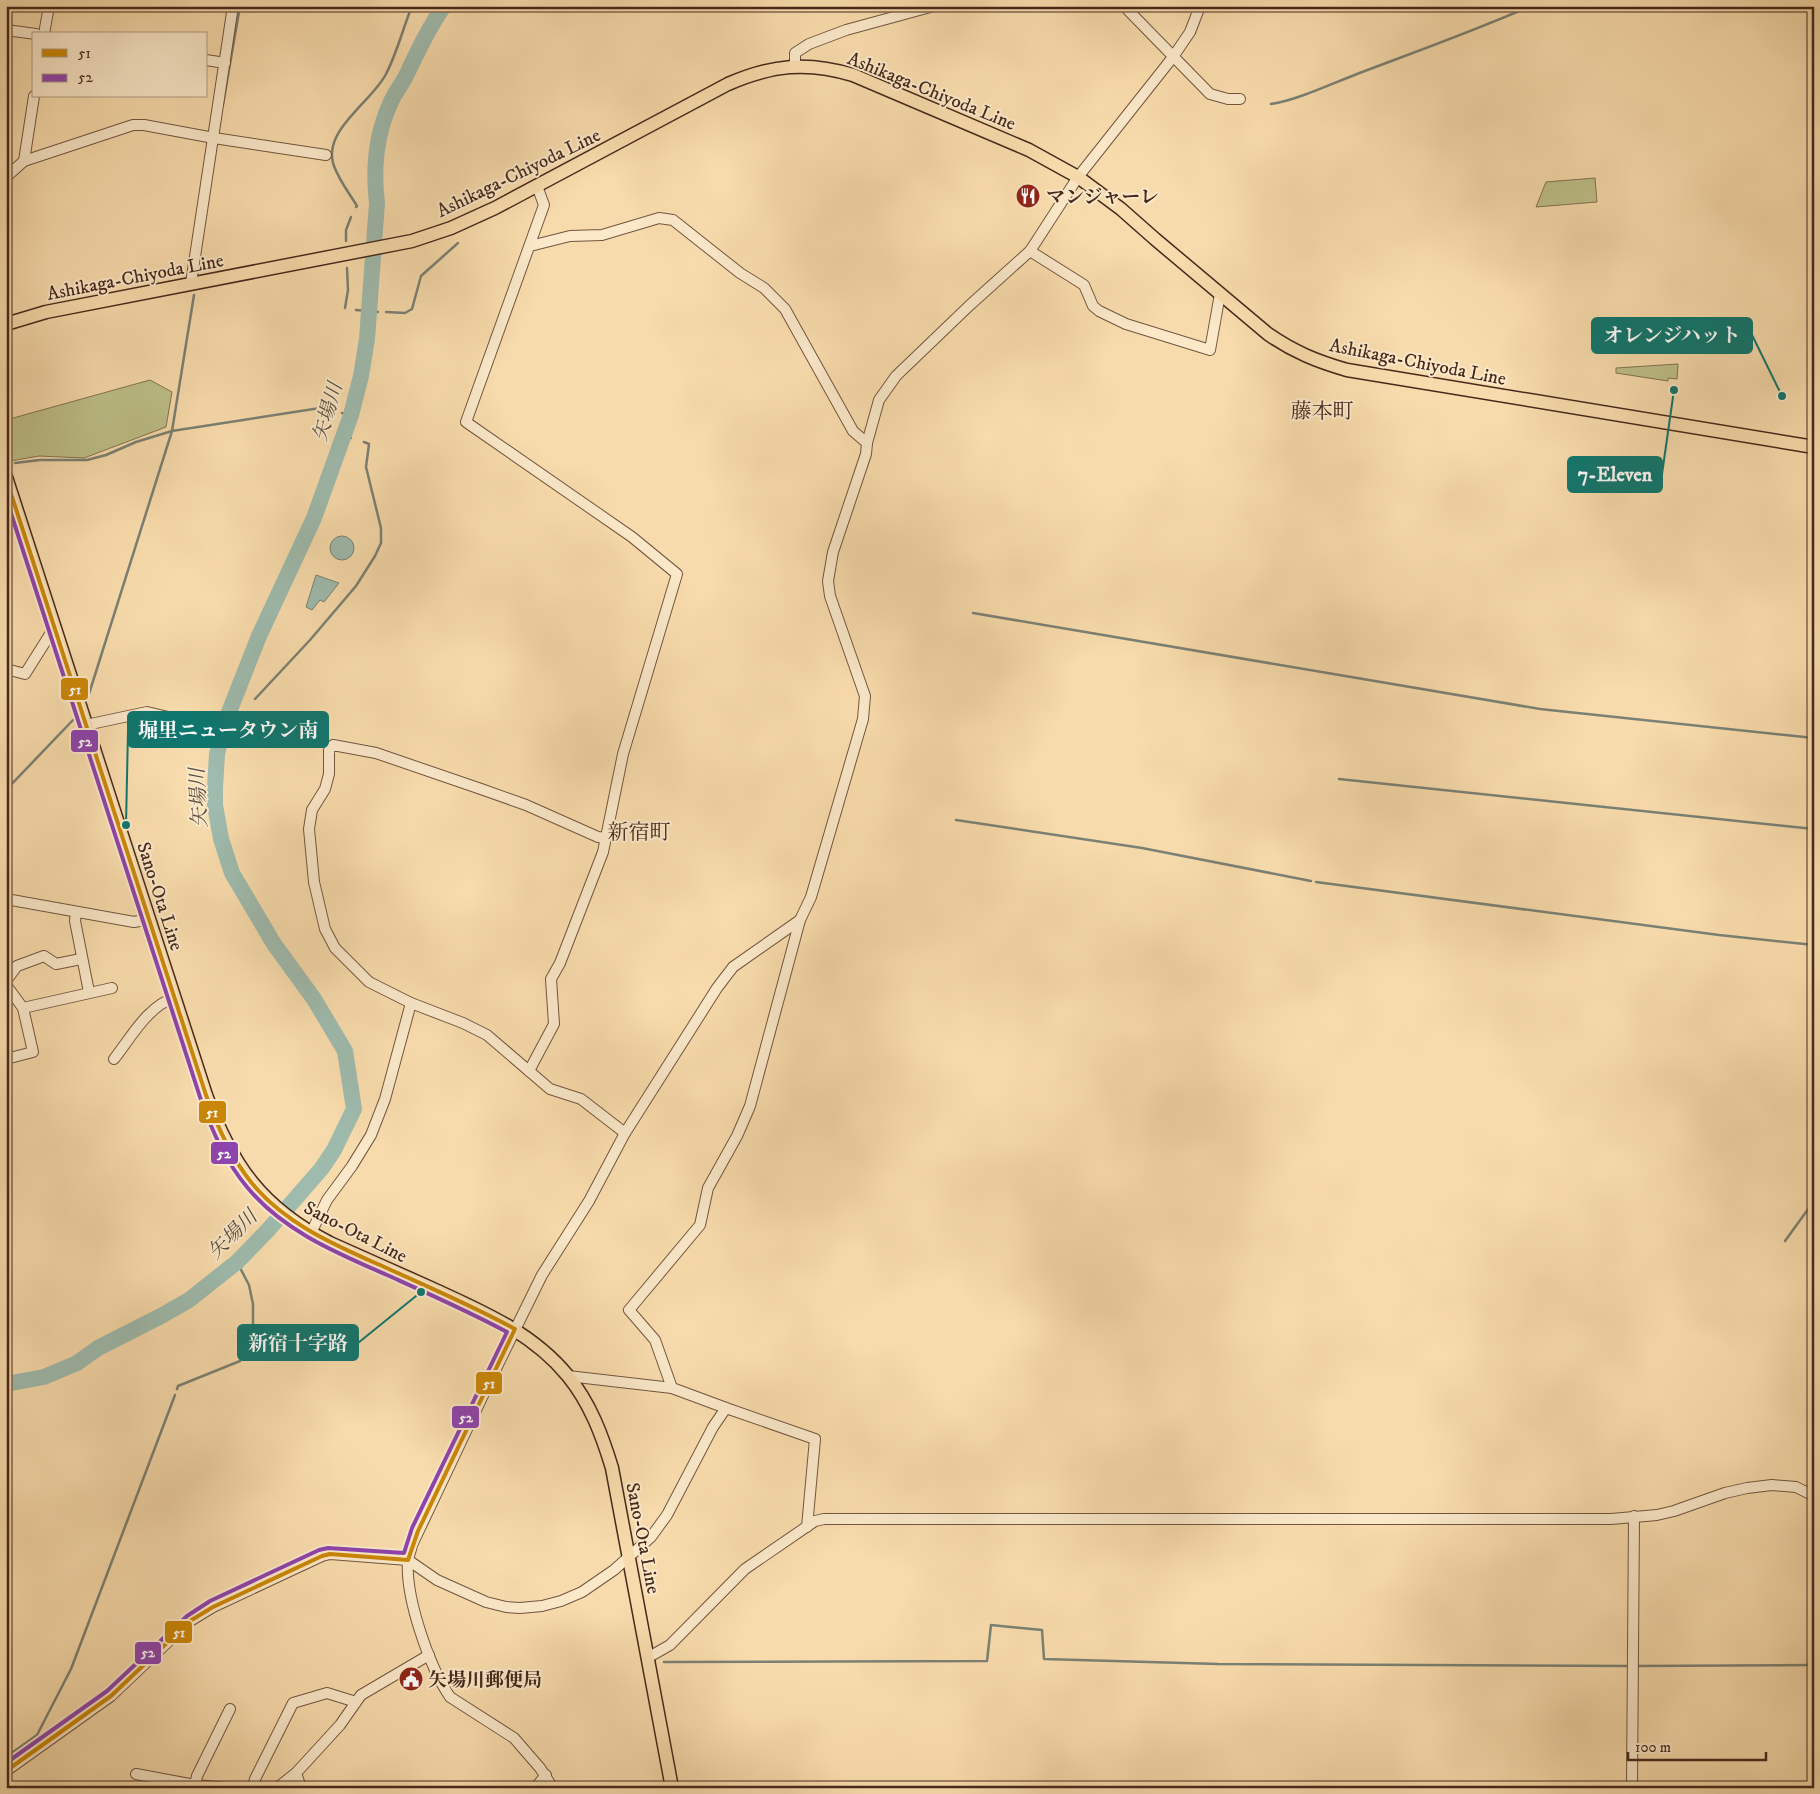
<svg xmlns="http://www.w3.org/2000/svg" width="1820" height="1794" viewBox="0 0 1820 1794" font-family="'IM FELL DW Pica','Noto Serif JP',serif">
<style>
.green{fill:#bec089;stroke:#827452}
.water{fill:#9ebbae;stroke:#7b8174}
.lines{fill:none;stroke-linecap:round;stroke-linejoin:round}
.stream{stroke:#7b8174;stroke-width:2.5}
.river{stroke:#9ebbae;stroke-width:16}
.minor-casing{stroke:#725640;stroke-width:12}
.major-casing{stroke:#46291c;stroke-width:15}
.minor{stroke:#fae8c9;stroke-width:10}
.major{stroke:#f8dbac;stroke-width:12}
.bus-1-casing{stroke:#fae8c9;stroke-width:8}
.bus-2-casing{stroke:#fae8c9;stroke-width:8}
.bus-1{stroke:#cb8707;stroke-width:4}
.bus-2{stroke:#8e44ad;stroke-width:4}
.labels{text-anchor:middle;stroke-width:4;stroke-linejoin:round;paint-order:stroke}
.street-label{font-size:19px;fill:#46291c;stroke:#fae8c9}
.poi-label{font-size:19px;font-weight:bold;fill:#46291c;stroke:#fae8c9;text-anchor:start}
.water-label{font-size:20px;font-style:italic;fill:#5c4e40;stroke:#fae8c9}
.quarter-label{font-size:21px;fill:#46291c;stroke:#fae8c9}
.leader{fill:none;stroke:#0f766e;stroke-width:2}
.callout-dot{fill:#0f766e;stroke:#fae8c9;stroke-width:2}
.callout{fill:#0f766e;stroke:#0f766e;stroke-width:2}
.callout-label{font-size:20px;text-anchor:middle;font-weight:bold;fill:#fff}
.line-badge{stroke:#fae8c9;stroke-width:2}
.badge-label{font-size:14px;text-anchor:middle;font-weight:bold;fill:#fff}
</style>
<rect width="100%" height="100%" fill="#f8dbac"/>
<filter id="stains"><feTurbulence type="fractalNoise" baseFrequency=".004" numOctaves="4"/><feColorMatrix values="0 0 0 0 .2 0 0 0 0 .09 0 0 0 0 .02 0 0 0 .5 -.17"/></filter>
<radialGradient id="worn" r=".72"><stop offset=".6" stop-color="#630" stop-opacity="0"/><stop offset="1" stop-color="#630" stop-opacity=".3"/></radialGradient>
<g class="green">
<path d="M 1595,178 L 1597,202 L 1536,207 L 1546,182 Z"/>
<path d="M 1678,364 L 1677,379 L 1668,378 L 1668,381 L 1616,373 L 1616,368 Z"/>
<path d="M 150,380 L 172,392 L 166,427 L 84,458 L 39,456 L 10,461 L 6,450 L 6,420 Z"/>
</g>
<g class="water">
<circle cx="342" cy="548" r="12"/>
<path d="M 316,575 L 339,583 L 324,602 L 320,600 L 312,610 L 306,607 Z"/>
</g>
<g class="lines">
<g class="stream">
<path d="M 223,104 L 240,6"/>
<path d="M 1271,104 C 1297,100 1331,84 1357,74 C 1415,52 1474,31 1531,6"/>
<path d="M 356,207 L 357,206 C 349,193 339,180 334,166 C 321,131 372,102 386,74 C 397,53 403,28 412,6"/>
<path d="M 346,241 L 346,230 L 351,217"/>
<path d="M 345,308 L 348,290 L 347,268"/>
<path d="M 356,310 L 378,312"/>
<path d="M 386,312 L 405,313 L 412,309 L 421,276 L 458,243"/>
<path d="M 342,413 L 351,415"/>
<path d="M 344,436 L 351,438"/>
<path d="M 15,463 L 40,460 L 87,460 L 106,455 L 136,442 L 172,431 L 320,408 L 332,411"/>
<path d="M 973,613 L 1540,709 L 1814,738"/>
<path d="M 88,697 L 172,431 L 194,295"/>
<path d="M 255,699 L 310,640 L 356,586 L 375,556 L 381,543 L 381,528 L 366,467 L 369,444 L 364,442"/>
<path d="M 1339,779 L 1814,829"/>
<path d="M 6,790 L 73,720"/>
<path d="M 956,820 L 1142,848 L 1311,881"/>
<path d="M 1316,882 L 1719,935 L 1814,945"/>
<path d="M 1785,1241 L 1814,1201"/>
<path d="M 177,1389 L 178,1386 L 240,1361 L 249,1346 L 253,1329 L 253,1304 L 249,1285 L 237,1262"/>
<path d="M 664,1662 L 987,1661 L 991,1625 L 1042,1630 L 1044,1659 L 1218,1664 L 1630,1666"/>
<path d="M 1635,1666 L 1814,1665"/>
<path d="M 6,1757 L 37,1735 L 71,1669 L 175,1395"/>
</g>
<path class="river" d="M 6,1384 L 44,1377 L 77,1363 L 98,1348 L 161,1316 L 189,1300 L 237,1262 L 268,1230 L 322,1168 L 334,1150 L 354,1109 L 345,1051 L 314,999 L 274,944 L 232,873 L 221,839 L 215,805 L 215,788 L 217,754 L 224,725 L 259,636 L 314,518 L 351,415 L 361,376 L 367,339 L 377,203 C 373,170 376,135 390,104 C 394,94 402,84 407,74 C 418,50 429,27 444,6"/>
<defs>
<g id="minor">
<path d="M 1124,6 L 1210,94 L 1228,99 L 1240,99"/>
<path d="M 6,30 L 36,34"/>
<path d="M 44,34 L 49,6"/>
<path d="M 206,60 L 225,63"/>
<path d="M 795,67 L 795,53 L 809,44 L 846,30 L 934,6"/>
<path d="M 24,161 L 34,96"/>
<path d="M 6,177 L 24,161 L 133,125 L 144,125 L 214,138 L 326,155"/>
<path d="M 530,246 L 570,236 L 602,235 L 659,218 L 673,220 L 740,273 L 764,288 L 785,309 L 853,431 L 867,443"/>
<path d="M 1030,251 L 1084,285 L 1093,306 L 1099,311 L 1126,324 L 1210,350 L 1220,294"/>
<path d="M 191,283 L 233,6"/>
<path d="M 6,669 L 25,674 L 54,628"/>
<path d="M 86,725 L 147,712 L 198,724"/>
<path d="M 606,838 L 598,837 L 526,805 L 481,789 L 376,753 L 333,745 L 329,750 L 329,774 L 325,789 L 312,810 L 309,829 L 314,882 L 325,929 L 335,948 L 369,982 L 411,1003 L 463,1023 L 487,1035 L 550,1089 L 581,1099 L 625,1133"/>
<path d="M 6,899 L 134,922 L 149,919"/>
<path d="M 76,912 L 75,921 L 89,992"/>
<path d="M 6,981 L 17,966 L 44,956 L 56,964 L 81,959"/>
<path d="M 6,985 L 23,1008"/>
<path d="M 6,1059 L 33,1052 L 23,1008 L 112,988"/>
<path d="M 114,1059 C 130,1039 149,1004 175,998"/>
<path d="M 529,1071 L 554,1024 L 551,979 L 560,963 L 603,852 L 623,754 L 677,574 L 632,537 L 466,422 L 544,205 L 537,186"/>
<path d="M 311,1233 L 327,1200 L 352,1166 L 371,1135 L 385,1099 L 411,1003"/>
<path d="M 568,1376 L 672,1388 L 726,1408"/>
<path d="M 672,1388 L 655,1340 L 629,1310 L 700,1225 L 708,1188 L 737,1136 L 750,1106 L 800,920 L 811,897 L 863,719 L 865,696 L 830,596 L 828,581 L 833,552 L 866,454 L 867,443 L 879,400 L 896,376 L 970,305 L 1030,251 L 1078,177 L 1173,57 L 1190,32 L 1200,6"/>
<path d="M 649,1657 L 670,1645 L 745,1569 L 815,1521 L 824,1519 L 1611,1519 L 1657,1515 L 1674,1511 L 1725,1493 L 1747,1488 L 1772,1485 L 1796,1487 L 1814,1496"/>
<path d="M 6,1771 L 111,1696 L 190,1621 L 213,1607 L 322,1556 L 330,1554 L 408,1560 L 437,1580 L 486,1602 L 506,1607 L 520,1608 L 542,1606 L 561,1601 L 582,1592 L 614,1570 L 651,1537 L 667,1515 L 713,1427 L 726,1408 L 815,1439 L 807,1527"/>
<path d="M 296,1773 L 301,1788"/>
<path d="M 136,1774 L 195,1785 L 227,1788"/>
<path d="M 195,1785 L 197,1776 L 230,1709"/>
<path d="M 253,1788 L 255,1779 L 293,1703 L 327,1693 L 356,1702"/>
<path d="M 277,1788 L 296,1773 L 340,1725 L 361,1695 L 429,1655"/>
<path d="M 535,1788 L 546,1775"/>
<path d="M 550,1788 L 549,1782 L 540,1768 L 514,1738 L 450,1697 C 429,1666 405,1597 408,1560 C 409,1555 411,1550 412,1545 L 486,1389 L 542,1275 L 589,1201 L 625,1133 L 717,988 L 733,967 L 800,920"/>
<path d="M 1632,1788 L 1634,1516"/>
</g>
<g id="major">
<path d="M 6,324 L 46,312 L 412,241 L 451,228 L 495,208 L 728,84 C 772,65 807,61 853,75 L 1029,150 L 1078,177 L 1121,209 L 1155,239 L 1268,334 C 1294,352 1316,361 1347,370 L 1814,447"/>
<path d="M 6,477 L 206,1095 C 232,1166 262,1208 330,1243 C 364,1258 397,1273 431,1288 C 481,1311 532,1332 568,1376 C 590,1403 602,1435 612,1468 L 672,1788"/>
</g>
</defs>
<use href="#minor" class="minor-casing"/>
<use href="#major" class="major-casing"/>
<use href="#minor" class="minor"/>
<use href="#major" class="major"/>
<defs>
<path id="bus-1" d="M 6,478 L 206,1095 C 217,1126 230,1156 251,1182 C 286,1226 342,1248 391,1270 C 433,1289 475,1307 515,1329 L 418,1531 L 408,1560 L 330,1554 L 322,1556 L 213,1607 L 190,1621 L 111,1696 L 6,1771"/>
<path id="bus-2" d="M 6,498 L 200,1097 C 211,1129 225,1161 247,1187 C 283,1231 337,1253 387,1275 C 427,1293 468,1311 507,1332 L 412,1528 L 404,1553 L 328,1548 L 319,1550 L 210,1601 L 187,1616 L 107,1691 L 6,1763"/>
</defs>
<use href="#bus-1" class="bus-1-casing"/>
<use href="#bus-2" class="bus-2-casing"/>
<use href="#bus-1" class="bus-1"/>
<use href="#bus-2" class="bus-2"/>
</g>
<defs>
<symbol id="restaurant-disc" viewBox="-11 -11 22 22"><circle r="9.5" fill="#8f2418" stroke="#fae8c9"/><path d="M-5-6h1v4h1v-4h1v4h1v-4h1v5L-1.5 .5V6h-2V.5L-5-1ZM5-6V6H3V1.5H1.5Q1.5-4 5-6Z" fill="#fff"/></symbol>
<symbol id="civic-disc" viewBox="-11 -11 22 22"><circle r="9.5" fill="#8f2418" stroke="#fae8c9"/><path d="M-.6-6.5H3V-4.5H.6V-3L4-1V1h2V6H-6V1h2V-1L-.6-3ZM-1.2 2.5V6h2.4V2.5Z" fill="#fff"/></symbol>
</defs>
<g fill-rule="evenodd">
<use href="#restaurant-disc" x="1014" y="182" width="28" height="28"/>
<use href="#civic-disc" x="397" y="1665" width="28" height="28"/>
</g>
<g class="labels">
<g class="street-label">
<text transform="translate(932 90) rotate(22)" y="7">Ashikaga-Chiyoda Line</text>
<text transform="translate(518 172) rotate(-26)" y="7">Ashikaga-Chiyoda Line</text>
<text transform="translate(135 276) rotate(-11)" y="7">Ashikaga-Chiyoda Line</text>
<text transform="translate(1418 361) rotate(11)" y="7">Ashikaga-Chiyoda Line</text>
<text transform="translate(161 896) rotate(72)" y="7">Sano-Ota Line</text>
<text transform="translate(356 1231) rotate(27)" y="7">Sano-Ota Line</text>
<text transform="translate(644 1538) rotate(79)" y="7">Sano-Ota Line</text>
</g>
<g class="poi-label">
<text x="1046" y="203">マンジャーレ</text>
<text x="428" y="1686">矢場川郵便局</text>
</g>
<g class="water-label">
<text transform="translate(327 412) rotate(-74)" y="7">矢場川</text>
<text transform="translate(198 798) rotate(-93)" y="7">矢場川</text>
<text transform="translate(232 1234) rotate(-45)" y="7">矢場川</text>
</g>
<g class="quarter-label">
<text x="1322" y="418">藤本町</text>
<text x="639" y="839">新宿町</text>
</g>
</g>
<path class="leader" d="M1782 396L1752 335M1674 390L1662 474M126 825L128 730M421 1292L358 1343"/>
<g class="callout-dot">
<circle cx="1782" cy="396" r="5"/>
<circle cx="1674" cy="390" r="5"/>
<circle cx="126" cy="825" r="5"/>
<circle cx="421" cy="1292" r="5"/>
</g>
<g class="callout">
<rect x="1592" y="318" width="160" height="35" rx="5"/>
<rect x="1568" y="457" width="94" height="35" rx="5"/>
<rect x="128" y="712" width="200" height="35" rx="5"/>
<rect x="238" y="1325" width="120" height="35" rx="5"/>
</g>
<g class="callout-label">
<text x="1672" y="342">オレンジハット</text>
<text x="1615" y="481">7-Eleven</text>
<text x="228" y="737">堀里ニュータウン南</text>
<text x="298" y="1350">新宿十字路</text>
</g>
<g class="line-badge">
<rect x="60" y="677" width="29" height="24" rx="5" fill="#cb8707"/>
<rect x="70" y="729" width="29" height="24" rx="5" fill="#8e44ad"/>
<rect x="198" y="1100" width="29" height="24" rx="5" fill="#cb8707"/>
<rect x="210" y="1141" width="29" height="24" rx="5" fill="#8e44ad"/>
<rect x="475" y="1371" width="28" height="24" rx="5" fill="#cb8707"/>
<rect x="451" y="1405" width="29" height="24" rx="5" fill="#8e44ad"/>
<rect x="164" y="1620" width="29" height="24" rx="5" fill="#cb8707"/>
<rect x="134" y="1641" width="28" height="24" rx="5" fill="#8e44ad"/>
</g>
<g class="badge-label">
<text x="75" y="694">51</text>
<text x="85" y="746">52</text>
<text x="212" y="1117">51</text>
<text x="224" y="1158">52</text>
<text x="489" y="1388">51</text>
<text x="466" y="1422">52</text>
<text x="179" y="1637">51</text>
<text x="148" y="1657">52</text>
</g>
<rect width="1820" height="1794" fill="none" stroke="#f8dbac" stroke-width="25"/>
<rect x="8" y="8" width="1805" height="1779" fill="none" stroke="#46291c" stroke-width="2.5"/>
<rect x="12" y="12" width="1795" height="1769" fill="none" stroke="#46291c"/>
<rect x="32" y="32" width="175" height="65" fill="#fae8c9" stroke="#b29c84"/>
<rect x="42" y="49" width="25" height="8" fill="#cb8707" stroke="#b29c84"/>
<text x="78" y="58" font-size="15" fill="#46291c">51</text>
<rect x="42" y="74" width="25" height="8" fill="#8e44ad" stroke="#b29c84"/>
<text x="78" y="82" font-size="15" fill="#46291c">52</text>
<path d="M1628 1752v8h138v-8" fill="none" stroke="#46291c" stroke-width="2.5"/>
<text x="1635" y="1752" font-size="15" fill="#46291c" stroke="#fae8c9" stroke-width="4" paint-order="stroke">100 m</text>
<rect width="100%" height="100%" filter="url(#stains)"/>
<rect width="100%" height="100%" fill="url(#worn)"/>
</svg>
